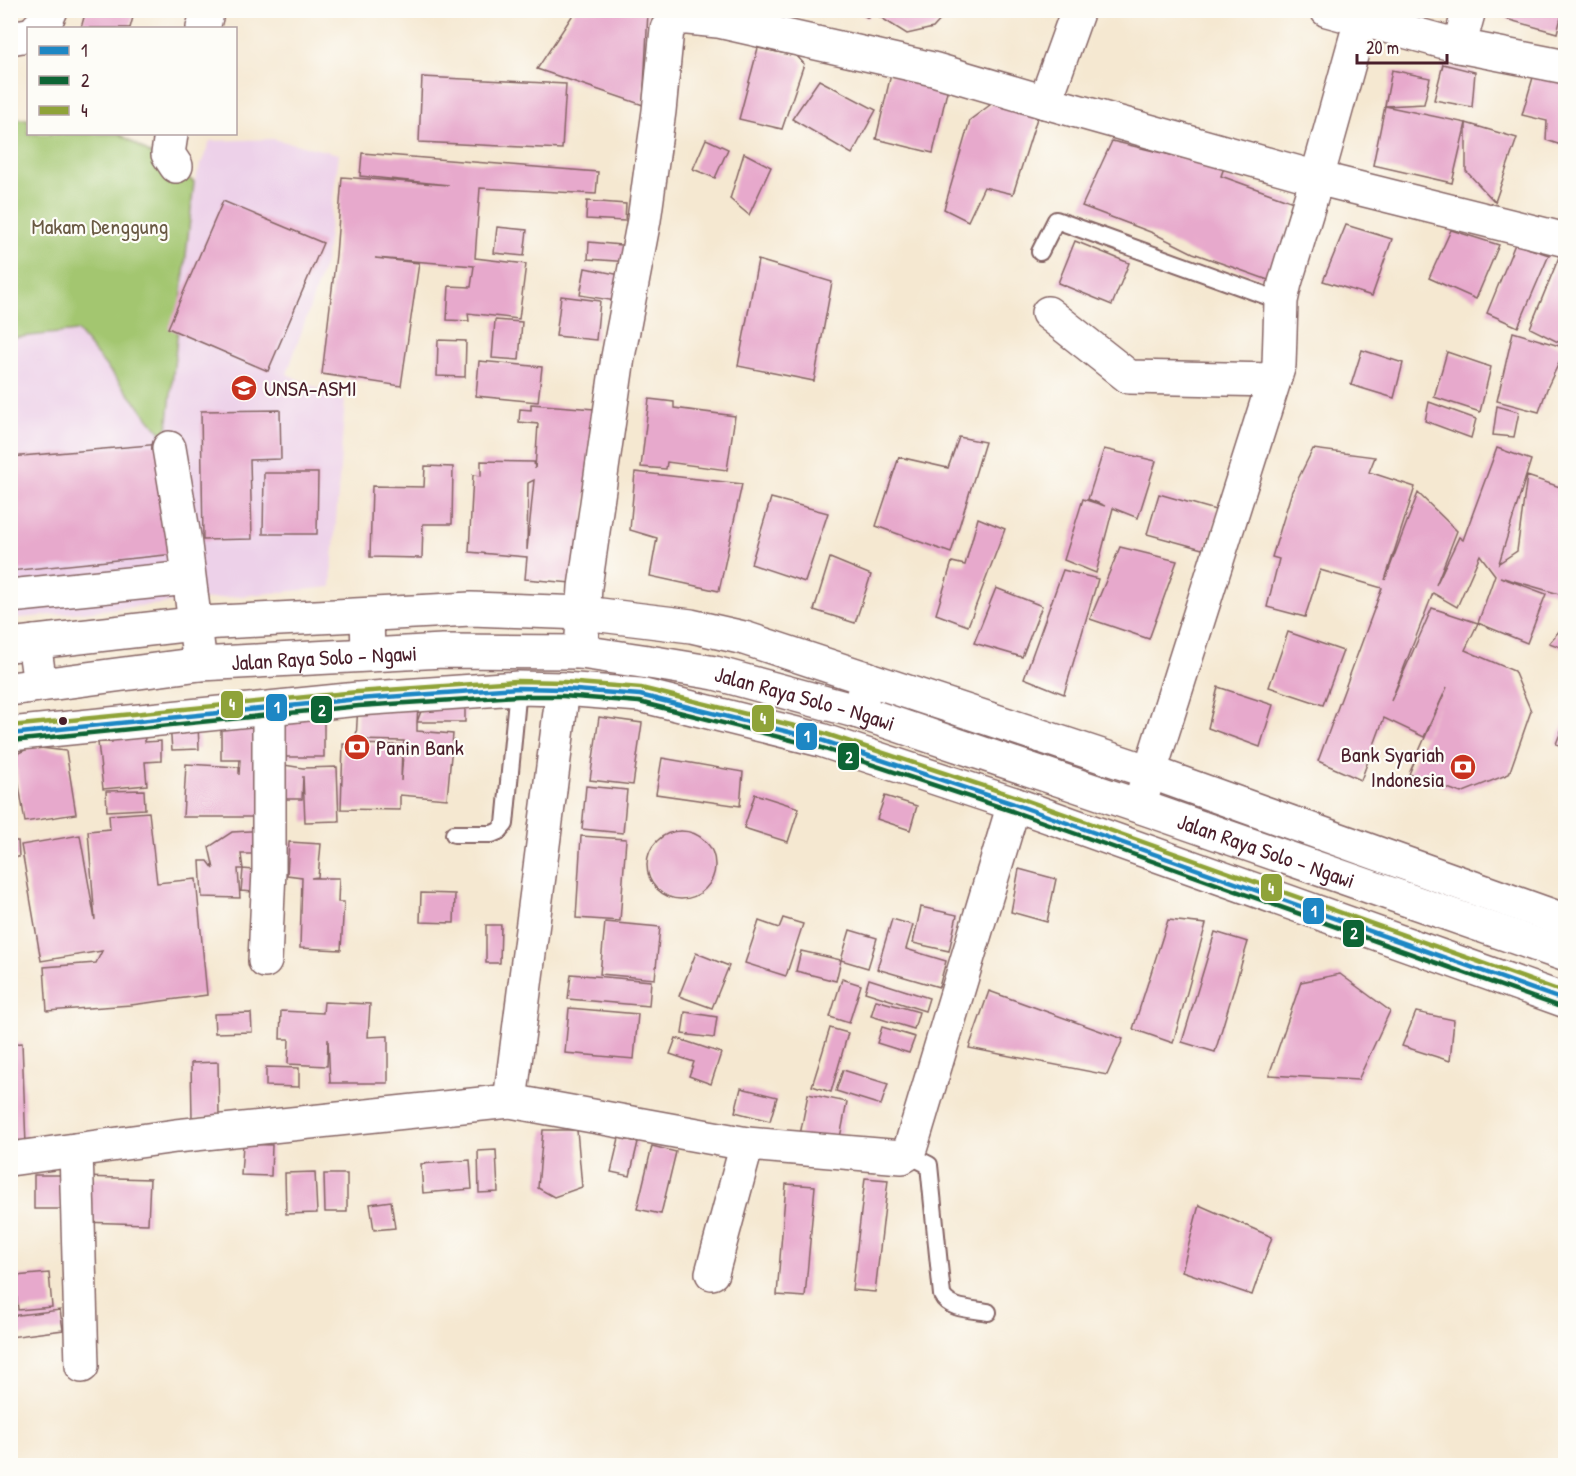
<svg xmlns="http://www.w3.org/2000/svg" width="1576" height="1476" viewBox="0 0 1576 1476" font-family="'Patrick Hand',sans-serif">
<style>
.built{fill:#edd1e9}
.green{fill:#a3c66f;stroke:#76724d;stroke-width:1.5}
.building{fill:#e7a9cc;fill-rule:evenodd}
.lines{fill:none;stroke-linecap:round;stroke-linejoin:round}
.lane-casing{stroke:#866565;stroke-width:20}
.street-casing{stroke:#866565;stroke-width:36}
.secondary-casing{stroke:#866565;stroke-width:36}
.highway-casing{stroke:#866565;stroke-width:36}
.lane{stroke:#fff;stroke-width:16}
.street{stroke:#fff;stroke-width:33}
.secondary{stroke:#fff;stroke-width:33}
.highway{stroke:#fff;stroke-width:33}
.bus-1-casing{stroke:#fdfcf7;stroke-width:9}
.bus-2-casing{stroke:#fdfcf7;stroke-width:9}
.bus-3-casing{stroke:#fdfcf7;stroke-width:9}
.bus-1{stroke:#1d87c4;stroke-width:4.5}
.bus-2{stroke:#0d6535;stroke-width:4.5}
.bus-3{stroke:#8fa339;stroke-width:4.5}
.bus-dot{fill:#4a1f2b;stroke:#fdfcf7;stroke-width:2}
.labels{text-anchor:middle;stroke-width:4.5;stroke-linejoin:round;paint-order:stroke}
.park-label{font-size:22px;fill:#695943;stroke:#fdfcf7}
.poi-label{font-size:22px;fill:#4a1f2b;stroke:#fdfcf7;text-anchor:start}
.street-label{font-size:22px;fill:#4a1f2b;stroke:#fdfcf7}
.line-badge{stroke:#fdfcf7;stroke-width:2}
.badge-label{font-size:16px;text-anchor:middle;font-weight:bold;fill:#fff}
</style>
<rect width="100%" height="100%" fill="#fdfcf7"/>
<filter id="ink" filterUnits="userSpaceOnUse"><feTurbulence type="fractalNoise" baseFrequency=".0167" numOctaves="2"/><feDisplacementMap in="SourceGraphic" scale="12" xChannelSelector="R" yChannelSelector="G"/><feConvolveMatrix kernelMatrix="1 2 1 2 8 2 1 2 1" color-interpolation-filters="sRGB"/></filter>
<filter id="wash" filterUnits="userSpaceOnUse"><feTurbulence type="fractalNoise" baseFrequency=".008" numOctaves="4" result="noise"/><feDisplacementMap in="SourceGraphic" scale="24" xChannelSelector="R" yChannelSelector="G"/><feGaussianBlur stdDeviation="1.35" result="paint"/><feColorMatrix in="noise" values="0 0 0 0 0 0 0 0 0 0 0 0 0 0 0 0 0 1.4 0 .05"/><feComposite in="paint" operator="in"/></filter>
<g filter="url(#wash)">
<rect width="100%" height="100%" fill="#f5e8d1"/>
<path class="built" d="M 273,139 L 339,154 L 325,263 L 287,374 L 345,401 L 331,587 L 11,619 L 10,338 L 77,330 L 166,439 L 194,182 L 210,141 Z"/>
<path class="green" d="M 11,119 L 28,119 L 28,134 L 120,134 L 194,182 L 166,439 L 77,331 L 11,338 Z"/>
<g id="blocks">
<g class="building">
<path d="M 86,10 L 135,10 L 130,28 L 81,28 Z"/>
<path d="M 576,10 L 648,12 L 643,105 L 537,69 Z"/>
<path d="M 854,10 L 872,10 L 868,18 Z"/>
<path d="M 887,10 L 923,10 L 943,17 L 933,28 L 907,34 L 880,17 Z"/>
<path d="M 1509,10 L 1563,10 L 1557,33 L 1506,19 Z"/>
<path d="M 758,48 L 797,56 L 804,64 L 782,129 L 739,119 Z"/>
<path d="M 1443,64 L 1475,72 L 1472,107 L 1434,100 Z"/>
<path d="M 1392,70 L 1430,78 L 1424,104 L 1385,106 L 1466,123 L 1452,183 L 1373,165 L 1385,106 Z"/>
<path d="M 891,74 L 948,87 L 933,153 L 876,139 Z"/>
<path d="M 1534,74 L 1566,82 L 1566,125 L 1561,145 L 1546,140 L 1547,121 L 1522,115 Z"/>
<path d="M 422,77 L 566,84 L 562,149 L 419,142 Z"/>
<path d="M 819,80 L 876,110 L 852,154 L 792,119 Z"/>
<path d="M 994,102 L 1038,115 L 1013,194 L 984,187 L 968,221 L 944,209 L 970,120 Z"/>
<path d="M 1466,123 L 1517,138 L 1495,202 L 1466,171 Z"/>
<path d="M 706,139 L 728,149 L 715,178 L 693,169 Z"/>
<path d="M 1112,141 L 1183,158 L 1226,162 L 1221,176 L 1296,203 L 1271,281 L 1193,253 L 1153,233 L 1082,206 Z"/>
<path d="M 362,153 L 598,172 L 596,194 L 480,188 L 475,258 L 526,264 L 519,319 L 468,313 L 469,321 L 447,320 L 449,286 L 471,287 L 474,266 L 375,258 L 419,263 L 401,386 L 322,374 L 336,255 L 342,177 L 449,185 L 360,176 Z"/>
<path d="M 744,153 L 771,167 L 749,215 L 730,199 Z"/>
<path d="M 223,201 L 323,243 L 268,371 L 168,328 Z"/>
<path d="M 587,201 L 626,204 L 625,221 L 586,219 Z"/>
<path d="M 1346,225 L 1392,239 L 1372,296 L 1323,281 Z"/>
<path d="M 497,227 L 527,230 L 524,256 L 494,253 Z"/>
<path d="M 1451,230 L 1499,245 L 1476,299 L 1429,278 Z"/>
<path d="M 1075,241 L 1129,263 L 1112,305 L 1058,283 Z"/>
<path d="M 589,242 L 631,246 L 630,262 L 588,259 Z"/>
<path d="M 1515,244 L 1549,255 L 1518,327 L 1487,313 Z"/>
<path d="M 1559,257 L 1566,259 L 1566,329 L 1560,343 L 1530,328 Z"/>
<path d="M 758,260 L 832,282 L 814,381 L 738,366 Z"/>
<path d="M 585,268 L 626,276 L 621,302 L 580,295 Z"/>
<path d="M 561,296 L 600,301 L 596,340 L 556,336 Z"/>
<path d="M 495,320 L 522,322 L 519,360 L 492,358 Z"/>
<path d="M 1513,332 L 1566,348 L 1548,386 L 1539,412 L 1497,401 Z"/>
<path d="M 438,340 L 466,341 L 465,377 L 437,376 Z"/>
<path d="M 1362,350 L 1403,363 L 1394,398 L 1351,385 Z"/>
<path d="M 1447,352 L 1491,367 L 1480,412 L 1434,397 Z"/>
<path d="M 479,361 L 542,367 L 538,402 L 476,396 Z"/>
<path d="M 649,399 L 674,402 L 674,408 L 735,416 L 727,470 L 667,462 L 666,469 L 641,467 Z"/>
<path d="M 1429,402 L 1476,419 L 1471,438 L 1425,421 Z"/>
<path d="M 531,404 L 594,409 L 579,573 L 572,583 L 525,579 L 527,557 L 469,552 L 473,475 L 481,476 L 481,461 L 534,462 L 535,469 L 538,424 L 519,422 L 520,409 L 531,410 ZM 534,480 L 527,550 L 528,483 Z"/>
<path d="M 1497,406 L 1519,412 L 1514,437 L 1493,435 Z"/>
<path d="M 280,410 L 281,459 L 250,460 L 252,539 L 203,540 L 201,411 Z"/>
<path d="M 959,437 L 985,442 L 951,553 L 876,526 L 899,457 L 948,468 Z"/>
<path d="M 161,444 L 175,554 L 10,571 L 10,457 Z"/>
<path d="M 1497,448 L 1531,460 L 1499,563 L 1517,551 L 1527,476 L 1566,489 L 1566,596 L 1500,577 L 1546,594 L 1527,643 L 1478,623 L 1495,575 L 1480,555 L 1457,607 L 1433,593 L 1391,701 L 1432,608 L 1478,623 L 1465,650 L 1514,671 L 1531,711 L 1509,774 L 1461,793 L 1409,774 L 1447,687 L 1424,737 L 1384,718 L 1361,780 L 1318,761 L 1382,588 L 1320,570 L 1305,617 L 1267,607 L 1279,559 L 1272,557 L 1292,491 L 1313,449 L 1375,457 L 1369,472 L 1415,487 L 1385,580 L 1418,493 L 1457,531 L 1436,585 L 1459,537 L 1463,540 Z"/>
<path d="M 1104,449 L 1156,461 L 1138,518 L 1113,508 L 1096,573 L 1064,560 L 1083,499 L 1105,506 L 1088,499 Z"/>
<path d="M 425,466 L 453,467 L 452,524 L 423,524 L 422,558 L 370,557 L 372,486 L 424,487 Z"/>
<path d="M 635,472 L 742,484 L 719,591 L 650,576 L 657,538 L 630,530 Z"/>
<path d="M 264,473 L 318,473 L 317,534 L 263,534 Z"/>
<path d="M 1159,494 L 1219,511 L 1206,550 L 1147,534 Z"/>
<path d="M 771,498 L 828,513 L 805,582 L 751,564 Z"/>
<path d="M 978,518 L 1005,529 L 968,626 L 936,614 L 952,562 L 965,565 Z"/>
<path d="M 1120,547 L 1177,561 L 1149,639 L 1090,619 Z"/>
<path d="M 830,558 L 871,575 L 855,623 L 814,610 Z"/>
<path d="M 1063,570 L 1098,579 L 1064,694 L 1024,678 Z"/>
<path d="M 996,588 L 1042,606 L 1022,657 L 974,643 Z"/>
<path d="M 1566,623 L 1566,649 L 1549,643 Z"/>
<path d="M 1288,632 L 1343,651 L 1323,705 L 1269,687 Z"/>
<path d="M 1218,687 L 1273,705 L 1260,747 L 1208,728 Z"/>
<path d="M 424,703 L 465,703 L 465,722 L 417,722 L 417,731 L 453,734 L 447,799 L 400,795 L 400,810 L 341,809 L 343,744 L 402,745 L 401,781 L 404,741 L 356,740 L 358,704 L 418,706 L 417,722 Z"/>
<rect x="284" y="715" width="40" height="42"/>
<path d="M 599,717 L 642,723 L 633,785 L 590,780 Z"/>
<path d="M 1566,718 L 1566,747 L 1556,744 Z"/>
<path d="M 221,722 L 267,722 L 267,817 L 183,817 L 186,764 L 239,767 L 239,775 L 240,760 L 221,760 Z"/>
<path d="M 198,723 L 199,749 L 172,750 L 170,725 Z"/>
<path d="M 112,731 L 144,731 L 145,742 L 161,741 L 161,761 L 145,762 L 147,785 L 103,789 L 98,742 L 112,742 Z"/>
<path d="M 32,747 L 66,751 L 76,814 L 25,822 L 14,755 Z"/>
<path d="M 662,758 L 743,772 L 740,806 L 656,794 Z"/>
<path d="M 278,764 L 303,768 L 337,767 L 339,821 L 305,822 L 303,776 L 302,799 L 277,799 Z"/>
<path d="M 586,786 L 627,790 L 623,833 L 582,829 Z"/>
<path d="M 144,790 L 145,809 L 107,811 L 106,791 Z"/>
<path d="M 755,794 L 799,808 L 788,842 L 744,828 Z"/>
<path d="M 885,796 L 917,806 L 910,830 L 877,819 Z"/>
<path d="M 149,812 L 157,883 L 196,879 L 207,995 L 131,1005 L 47,1011 L 44,967 L 96,963 L 102,951 L 41,961 L 21,845 L 80,835 L 95,920 L 88,831 L 110,829 L 109,815 Z"/>
<path d="M 266,830 L 266,854 L 241,854 L 243,869 L 265,871 L 266,893 L 241,891 L 243,869 L 238,869 L 240,898 L 202,897 L 200,861 L 208,861 L 214,869 L 209,847 L 232,832 Z"/>
<circle cx="681" cy="865" r="34"/>
<path d="M 581,836 L 626,839 L 620,921 L 576,918 Z"/>
<path d="M 10,841 L 18,841 L 19,857 L 10,857 Z"/>
<path d="M 289,842 L 321,844 L 318,877 L 311,878 L 339,878 L 338,902 L 344,902 L 341,950 L 300,948 L 302,877 L 287,875 Z"/>
<path d="M 1019,869 L 1056,879 L 1047,922 L 1011,912 Z"/>
<path d="M 421,893 L 455,894 L 454,923 L 420,922 Z"/>
<path d="M 921,907 L 957,915 L 949,951 L 913,943 Z"/>
<path d="M 783,918 L 803,924 L 786,976 L 745,963 L 759,921 L 779,928 Z"/>
<path d="M 892,919 L 913,925 L 906,949 L 946,961 L 939,987 L 877,969 Z"/>
<path d="M 1168,920 L 1206,924 L 1173,1043 L 1133,1029 Z"/>
<path d="M 605,922 L 660,927 L 655,979 L 600,974 Z"/>
<path d="M 486,925 L 501,925 L 500,963 L 486,963 Z"/>
<path d="M 850,930 L 877,938 L 868,968 L 841,960 Z"/>
<path d="M 1215,932 L 1248,942 L 1215,1052 L 1182,1042 Z"/>
<path d="M 801,951 L 841,960 L 836,981 L 796,971 Z"/>
<path d="M 696,953 L 729,966 L 712,1008 L 679,996 Z"/>
<path d="M 571,974 L 651,981 L 649,1006 L 568,999 Z"/>
<path d="M 1340,974 L 1390,1011 L 1358,1080 L 1269,1075 L 1301,982 Z"/>
<path d="M 842,979 L 861,985 L 849,1023 L 830,1017 Z"/>
<path d="M 869,979 L 929,998 L 925,1011 L 865,992 Z"/>
<path d="M 989,991 L 1123,1039 L 1107,1075 L 969,1048 Z"/>
<path d="M 876,1000 L 919,1012 L 914,1029 L 871,1016 Z"/>
<path d="M 324,1002 L 370,1004 L 368,1037 L 388,1036 L 388,1083 L 330,1083 L 328,1039 L 327,1066 L 288,1064 L 289,1039 L 280,1039 L 281,1011 L 323,1013 Z"/>
<path d="M 569,1008 L 638,1014 L 634,1059 L 565,1053 Z"/>
<path d="M 685,1012 L 717,1017 L 714,1038 L 682,1034 Z"/>
<path d="M 1416,1012 L 1454,1020 L 1450,1061 L 1402,1046 Z"/>
<path d="M 251,1013 L 252,1032 L 215,1033 L 214,1014 Z"/>
<path d="M 882,1027 L 915,1037 L 909,1053 L 877,1043 Z"/>
<path d="M 830,1028 L 848,1033 L 831,1092 L 812,1086 Z"/>
<path d="M 676,1038 L 721,1053 L 711,1084 L 689,1076 L 694,1062 L 670,1054 Z"/>
<path d="M 22,1043 L 26,1145 L 10,1146 L 10,1044 Z"/>
<path d="M 218,1062 L 219,1117 L 192,1118 L 191,1063 Z"/>
<path d="M 266,1067 L 299,1068 L 299,1087 L 266,1086 Z"/>
<path d="M 843,1070 L 888,1084 L 881,1105 L 836,1091 Z"/>
<path d="M 741,1088 L 777,1097 L 770,1121 L 735,1112 Z"/>
<path d="M 808,1094 L 847,1102 L 838,1148 L 799,1140 Z"/>
<path d="M 543,1130 L 577,1130 L 582,1187 L 554,1197 L 538,1188 Z"/>
<path d="M 619,1138 L 638,1142 L 630,1176 L 611,1172 Z"/>
<path d="M 243,1144 L 272,1145 L 271,1176 L 241,1175 Z"/>
<path d="M 652,1146 L 676,1152 L 661,1214 L 637,1209 Z"/>
<path d="M 496,1150 L 498,1192 L 479,1193 L 478,1151 Z"/>
<path d="M 470,1160 L 472,1189 L 423,1193 L 421,1164 Z"/>
<path d="M 315,1172 L 317,1213 L 286,1214 L 285,1173 Z"/>
<path d="M 324,1174 L 347,1174 L 347,1212 L 325,1212 Z"/>
<rect x="34" y="1175" width="27" height="34"/>
<path d="M 83,1177 L 150,1179 L 148,1224 L 81,1222 Z"/>
<path d="M 865,1178 L 888,1180 L 875,1292 L 852,1290 Z"/>
<path d="M 786,1184 L 815,1186 L 805,1297 L 777,1295 Z"/>
<path d="M 391,1201 L 395,1228 L 374,1230 L 370,1204 Z"/>
<path d="M 1199,1205 L 1272,1237 L 1252,1295 L 1182,1271 Z"/>
<path d="M 49,1273 L 52,1307 L 18,1310 L 15,1276 Z"/>
<path d="M 60,1310 L 63,1330 L 10,1337 L 10,1316 Z"/>
</g>
</g>
</g>
<g filter="url(#ink)">
<use href="#blocks" fill-opacity="0" stroke="#866565" stroke-width="1.5"/>
<g class="lines">
<defs>
<g id="lane">
<path d="M 1040,252 L 1056,220 L 1281,301"/>
<path d="M 454,834 L 492,834 L 499,831 L 505,824 L 518,688"/>
<path d="M 907,1154 L 929,1165 L 942,1295 C 949,1310 974,1309 988,1312"/>
</g>
<g id="street">
<path d="M 1327,10 L 1459,46 L 1469,10"/>
<path d="M 38,28 L 46,21 L 51,10"/>
<path d="M 203,28 L 208,10"/>
<path d="M 10,38 L 28,35"/>
<path d="M 1459,46 L 1566,67"/>
<path d="M 1045,102 L 1078,10"/>
<path d="M 171,134 L 168,154 L 176,166"/>
<path d="M 1048,313 L 1129,377 L 1274,380"/>
<path d="M 169,448 L 184,537 L 200,664"/>
<path d="M 10,596 L 188,578"/>
<path d="M 581,652 L 585,587 L 618,357 L 644,220 L 659,111 L 667,29 L 678,17 L 718,21 L 933,69 L 1045,102 L 1317,178 L 1566,240"/>
<path d="M 1139,806 L 1279,365 L 1281,301 L 1285,283 L 1317,178 L 1361,20"/>
<path d="M 265,961 L 269,870 L 269,709"/>
<path d="M 510,1101 L 563,689"/>
<path d="M 76,1150 L 82,1366"/>
<path d="M 10,1159 L 176,1136 L 510,1101 L 747,1144 L 902,1157 L 907,1154 L 911,1146 L 1014,804"/>
<path d="M 712,1273 L 747,1144"/>
</g>
<path id="secondary" d="M 10,645 L 201,623 L 471,609 L 584,613 L 691,626 L 744,638 L 1150,772 L 1566,921"/>
<g id="highway">
<path d="M 367,615 L 368,654"/>
<path d="M 34,642 L 40,685"/>
<path id="s1" d="M 10,689 L 200,664 L 443,651 L 581,652 L 655,663 L 715,673 L 859,712 L 1150,810 L 1566,955"/>
<path d="M 859,712 L 867,678"/>
<path d="M 10,734 L 358,699 L 518,688 L 563,689 L 640,695 L 821,740 L 1014,804 L 1566,1001"/>
</g>
</defs>
<use href="#lane" class="lane-casing"/>
<use href="#street" class="street-casing"/>
<use href="#secondary" class="secondary-casing"/>
<use href="#highway" class="highway-casing"/>
<use href="#lane" class="lane"/>
<use href="#street" class="street"/>
<use href="#secondary" class="secondary"/>
<use href="#highway" class="highway"/>
<defs>
<path id="bus-1" d="M 10,734 L 358,699 L 518,688 L 563,689 L 640,695 L 821,740 L 1014,804 L 1566,1001"/>
<path id="bus-2" d="M 11,741 L 359,706 L 518,696 L 563,696 L 639,702 L 819,747 L 1012,811 L 1563,1008"/>
<path id="bus-3" d="M 10,726 L 357,692 L 517,681 L 564,682 L 641,688 L 823,733 L 1017,797 L 1566,993"/>
</defs>
<use href="#bus-1" class="bus-1-casing"/>
<use href="#bus-2" class="bus-2-casing"/>
<use href="#bus-3" class="bus-3-casing"/>
<use href="#bus-1" class="bus-1"/>
<use href="#bus-2" class="bus-2"/>
<use href="#bus-3" class="bus-3"/>
</g>
</g>
<defs>
<symbol id="university-disc" viewBox="-11 -11 22 22"><circle r="9.5" fill="#c8321e" stroke="#fdfcf7"/><path d="M0-5L7-2L0 1L-7-2ZM-4 1L0 2.5L4 1V4Q0 6-4 4Z" fill="#fff"/></symbol>
<symbol id="bank-disc" viewBox="-11 -11 22 22"><circle r="9.5" fill="#c8321e" stroke="#fdfcf7"/><path d="M-6-4H6V4H-6ZM0-2.3a2.3 2.3 0 1 0 0 4.6a2.3 2.3 0 1 0 0-4.6Z" fill="#fff"/></symbol>
</defs>
<g fill-rule="evenodd">
<use href="#university-disc" x="229" y="373" width="30" height="30"/>
<use href="#bank-disc" x="342" y="732" width="30" height="30"/>
<use href="#bank-disc" x="1448" y="752" width="30" height="30"/>
</g>
<circle class="bus-dot" cx="63" cy="721" r="5"/>
<g class="labels">
<g class="park-label">
<text x="100" y="234">Makam Denggung</text>
</g>
<g class="poi-label">
<text x="264" y="396">UNSA-ASMI</text>
<text x="376" y="755">Panin Bank</text>
<text x="1444" y="762" text-anchor="end">Bank Syariah<tspan x="1444" dy="25">Indonesia</tspan></text>
</g>
<g class="street-label">
<text dy="8" stroke="none"><textPath href="#s1" startOffset="316">Jalan Raya Solo - Ngawi</textPath></text>
<text dy="8" stroke="none"><textPath href="#s1" startOffset="802">Jalan Raya Solo - Ngawi</textPath></text>
<text dy="8" stroke="none"><textPath href="#s1" startOffset="1288">Jalan Raya Solo - Ngawi</textPath></text>
</g>
</g>
<g class="line-badge">
<rect x="220" y="690" width="24" height="29" rx="6" fill="#8fa339"/>
<rect x="265" y="693" width="23" height="29" rx="6" fill="#1d87c4"/>
<rect x="310" y="695" width="23" height="29" rx="6" fill="#0d6535"/>
<rect x="751" y="704" width="24" height="29" rx="6" fill="#8fa339"/>
<rect x="795" y="722" width="23" height="29" rx="6" fill="#1d87c4"/>
<rect x="837" y="742" width="23" height="29" rx="6" fill="#0d6535"/>
<rect x="1260" y="873" width="23" height="29" rx="6" fill="#8fa339"/>
<rect x="1302" y="897" width="23" height="28" rx="6" fill="#1d87c4"/>
<rect x="1342" y="919" width="23" height="29" rx="6" fill="#0d6535"/>
</g>
<g class="badge-label">
<text x="232" y="710">4</text>
<text x="277" y="713">1</text>
<text x="322" y="716">2</text>
<text x="763" y="724">4</text>
<text x="807" y="742">1</text>
<text x="849" y="763">2</text>
<text x="1271" y="894">4</text>
<text x="1314" y="917">1</text>
<text x="1354" y="939">2</text>
</g>
<rect width="1576" height="1476" fill="none" stroke="#fdfcf7" stroke-width="36"/>
<rect x="27" y="27" width="210" height="108" fill="#fdfcf7" stroke="#b5a4a5" stroke-width="1.5"/>
<rect x="39" y="46" width="30" height="9" fill="#1d87c4" stroke="#b5a4a5" stroke-width="1.5"/>
<text x="81" y="57" font-size="18" fill="#4a1f2b">1</text>
<rect x="39" y="76" width="30" height="9" fill="#0d6535" stroke="#b5a4a5" stroke-width="1.5"/>
<text x="81" y="87" font-size="18" fill="#4a1f2b">2</text>
<rect x="39" y="106" width="30" height="9" fill="#8fa339" stroke="#b5a4a5" stroke-width="1.5"/>
<text x="81" y="117" font-size="18" fill="#4a1f2b">4</text>
<path d="M1357 54v9h90v-9" fill="none" stroke="#4a1f2b" stroke-width="3"/>
<text x="1366" y="54" font-size="18" fill="#4a1f2b" stroke="#fdfcf7" stroke-width="4.5" paint-order="stroke">20 m</text>
</svg>
